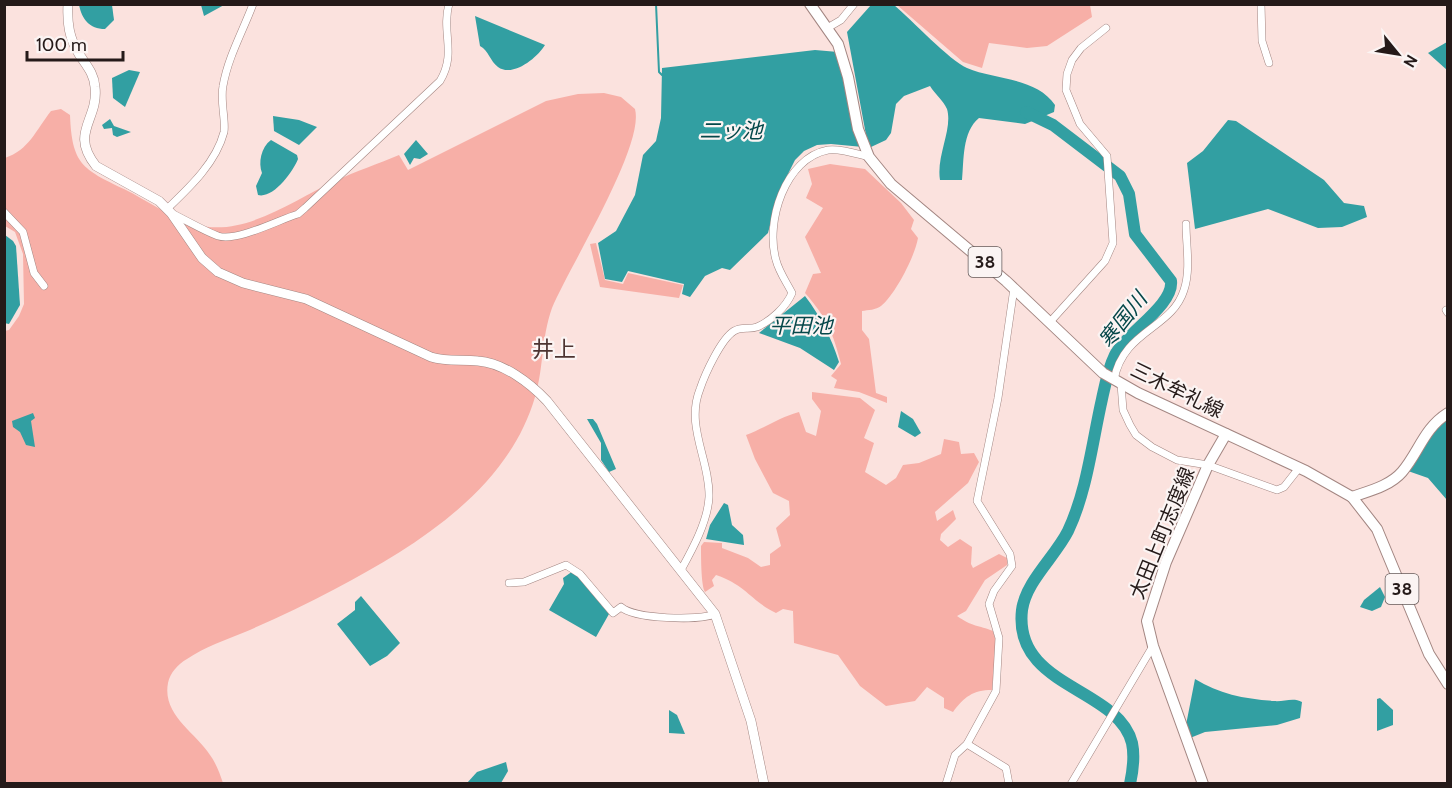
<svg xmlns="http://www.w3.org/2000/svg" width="1452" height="788" viewBox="0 0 1452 788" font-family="Cabin,'Noto Sans JP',sans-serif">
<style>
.green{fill:#f7afa7}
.water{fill:#329fa2}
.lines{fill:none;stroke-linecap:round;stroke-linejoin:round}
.stream{stroke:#329fa2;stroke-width:2}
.river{stroke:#329fa2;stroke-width:12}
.minor-casing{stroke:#a38682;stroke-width:8}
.tertiary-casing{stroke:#a38682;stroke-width:10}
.secondary-casing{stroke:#a38682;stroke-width:12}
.primary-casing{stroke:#a38682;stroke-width:12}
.minor{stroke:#fff;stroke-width:7}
.tertiary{stroke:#fff;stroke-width:9}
.secondary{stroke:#fff;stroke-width:10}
.primary{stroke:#fff;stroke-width:10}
.labels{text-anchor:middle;stroke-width:4.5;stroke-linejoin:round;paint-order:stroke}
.shield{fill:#fbf4f3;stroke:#655b5a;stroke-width:1.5}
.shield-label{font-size:18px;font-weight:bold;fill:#251a19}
.street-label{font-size:20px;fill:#251a19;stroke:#fbf4f3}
.water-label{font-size:21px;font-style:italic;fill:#054749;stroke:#fbf4f3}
.quarter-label{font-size:22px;fill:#4d3432;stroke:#fbf4f3}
</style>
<rect width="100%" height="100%" fill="#fbe2de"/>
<g class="green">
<path d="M 897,5 L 1090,5 L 1092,17 L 1047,46 L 1027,48 L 989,43 L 982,68 L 963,62 Z"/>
<path d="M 604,93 L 621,97 L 635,109 C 645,146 569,267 552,308 C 541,339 544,367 535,397 C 508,490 416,546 335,589 C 305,605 275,619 245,632 C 225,640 205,647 187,659 C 178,664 170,673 168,683 C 162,715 195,732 210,755 C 216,763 220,774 223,783 L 5,783 L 4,331 L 9,330 L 19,316 L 24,304 L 23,254 L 15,232 L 5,226 L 5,158 C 29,150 36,130 51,111 L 61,109 L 70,115 C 72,164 82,169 124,189 C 148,201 168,216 194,224 C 243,239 293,200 335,181 C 356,171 378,164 399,155 L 408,170 L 546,101 L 578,94 Z"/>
<path d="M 830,164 L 865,169 L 901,203 L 914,220 L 911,229 L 918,238 C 915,256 895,295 881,306 C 876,310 868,310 862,311 L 862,330 L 869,339 L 876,393 L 887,397 L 887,403 L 859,392 L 834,388 L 837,380 L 831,376 L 841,364 C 833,333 827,318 805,293 L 813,274 L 821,273 L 805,237 L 823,208 L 806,198 L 812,184 L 808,169 Z"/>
<path d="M 596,243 L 605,280 L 623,284 L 628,273 L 683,285 L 679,298 L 600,287 L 590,244 Z"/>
<path d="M 812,392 L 860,398 L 875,410 L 864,438 L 874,443 L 865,472 L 886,485 L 896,478 L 903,465 L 919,463 L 941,454 L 944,439 L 959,442 L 961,454 L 974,453 L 979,462 L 968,483 L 935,512 L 937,521 L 953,510 L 956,519 L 941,534 L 940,540 L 948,547 L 960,539 L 972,547 L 971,564 L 973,568 L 999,554 L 1007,558 L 1007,565 L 985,580 L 966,611 L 957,616 C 973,627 978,625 993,631 L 996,642 L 992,690 C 973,690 964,697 953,712 L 944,708 L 944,698 L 927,687 L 915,701 L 886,706 L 860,686 L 838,655 L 794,643 L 793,611 L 783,609 L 776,613 C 751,601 746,585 716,575 L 712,580 L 714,586 L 705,592 C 701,586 701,555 701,546 L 704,542 L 722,543 L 722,548 L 748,558 L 761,567 L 770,565 L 770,554 L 781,546 L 776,528 L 790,515 L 789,501 L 773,493 L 755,459 L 746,435 C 765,428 780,417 799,412 L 806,432 L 816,436 L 821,411 L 812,399 Z"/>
</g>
<g class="water">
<path d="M 79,5 L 112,5 L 114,20 L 105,29 C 89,29 82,19 79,5 Z"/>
<path d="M 201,5 L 201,4 L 224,5 L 204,16 Z"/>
<path d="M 871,5 L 894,5 C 911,19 950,61 967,68 C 995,80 1036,77 1055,105 L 1054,112 L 1025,124 L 979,118 C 962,132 964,160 962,180 L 940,180 C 936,156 953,129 947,109 C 943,100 935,94 930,86 L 904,96 L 896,104 L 891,133 L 886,140 L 871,147 L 866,135 L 847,32 Z"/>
<path d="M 475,16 L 545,45 C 538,57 513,78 498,67 C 490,61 489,51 480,46 Z"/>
<path d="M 1447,42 L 1447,70 L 1428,53 Z"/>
<path d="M 815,50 L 838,52 L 863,147 L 831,144 L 817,145 L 804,151 L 795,160 L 778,194 L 768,233 L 730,270 L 722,268 L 705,276 L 690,297 L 682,294 L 684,284 L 628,271 L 622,282 L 605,279 L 598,243 L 616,231 L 635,195 L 643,155 L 656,141 L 661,118 L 662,68 Z"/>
<path d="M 129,70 L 140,72 L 125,107 L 113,98 L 112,78 Z"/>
<path d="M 273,116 L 299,120 L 317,127 L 299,145 L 274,131 Z"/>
<path d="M 110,119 L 114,126 L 131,132 L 117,137 L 113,135 L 112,128 L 104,129 L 102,125 Z"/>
<path d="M 1228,120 L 1236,121 L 1324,180 L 1344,203 L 1364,206 L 1367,217 L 1342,227 L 1318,228 L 1268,209 L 1195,229 L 1187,163 L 1203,151 Z"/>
<path d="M 271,140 L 297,155 L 298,159 C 293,172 273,199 258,195 L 256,186 L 262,173 C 258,163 261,147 271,140 Z"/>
<path d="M 416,140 L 428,154 L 420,159 L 414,158 L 410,165 L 404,154 Z"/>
<path d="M 5,235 L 13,241 L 16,246 L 20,305 L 9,324 L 4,323 Z"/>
<path d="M 805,296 C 821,317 831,337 839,362 L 834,370 L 800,348 L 759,333 Z"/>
<path d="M 901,411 L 913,419 L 921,433 L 915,437 L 898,427 Z"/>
<path d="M 33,413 L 35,418 L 31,421 L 35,447 L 26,445 L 20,432 L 13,427 L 12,421 Z"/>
<path d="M 1447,415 L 1447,500 L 1428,478 L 1408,471 L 1422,444 Z"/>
<path d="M 587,419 L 593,419 L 597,424 L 616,469 L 609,472 L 601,460 L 601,443 Z"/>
<path d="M 724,503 L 728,505 L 732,525 L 743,535 L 744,545 L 706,539 L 710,525 Z"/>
<path d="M 573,571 L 609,614 L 596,637 L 549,610 L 564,584 L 563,578 Z"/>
<path d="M 1380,587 L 1385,597 L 1381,607 L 1372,611 L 1360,607 L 1364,600 Z"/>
<path d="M 361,596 L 400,643 L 387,656 L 370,666 L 337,624 L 355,610 L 355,602 Z"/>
<path d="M 1195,679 C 1219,694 1245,699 1274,701 C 1284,702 1293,697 1302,702 L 1300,718 L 1277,725 L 1205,732 L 1190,738 L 1186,725 Z"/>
<path d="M 1380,698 L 1393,710 L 1393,725 L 1377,731 L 1377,699 Z"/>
<path d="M 669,710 L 677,715 L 685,734 L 669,733 Z"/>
<path d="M 506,762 L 508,771 L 501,783 L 467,783 L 477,772 Z"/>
</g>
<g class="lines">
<path class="stream" d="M 656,4 L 659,72 L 662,75"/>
<path class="river" d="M 1026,112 L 1053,125 L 1120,176 L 1129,194 L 1135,234 L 1171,281 C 1174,305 1126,333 1115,355 C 1108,369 1105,385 1102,399 C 1092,443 1087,491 1068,531 C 1055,557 1026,581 1022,610 C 1013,688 1118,687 1132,743 C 1135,757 1133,770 1130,784"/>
<defs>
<g id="minor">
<path d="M 1261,4 L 1262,41 L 1269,63"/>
<path d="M 829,27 L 841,20 L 854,4"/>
<path d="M 167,209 C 189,188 216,163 224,132 C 226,121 220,101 223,86 C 228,57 243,31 253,4"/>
<path d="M 4,212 L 23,232 L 34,273 L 44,286"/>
<path d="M 171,213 C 186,220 202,230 218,236 C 237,242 278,220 298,214 L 305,208 L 440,81 C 457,53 441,32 449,4"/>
<path d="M 1446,310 L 1448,313"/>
<path d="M 1050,322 L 1105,261 L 1113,243 L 1107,156 L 1080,124 L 1066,90 L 1067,74 L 1072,60 L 1081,48 L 1106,28"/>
<path d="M 1114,380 C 1123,330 1172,329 1184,290 C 1191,269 1186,245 1186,224"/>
<path d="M 1121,384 L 1123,410 L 1130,425 L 1136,435 L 1152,447 L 1177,460 L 1208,465 L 1277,490 L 1284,487 L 1299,468"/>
<path d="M 681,570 C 692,550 708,521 709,497 C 710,460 685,426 700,389 C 705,374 721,339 734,331 C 742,326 749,330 757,327 C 771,321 786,307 792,293 C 787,283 779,272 776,260 C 765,222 785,158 828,150 C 840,148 857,154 869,157"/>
<path d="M 509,583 L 524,582 L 566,565 L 580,574 L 613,613 L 621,607 C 634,619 699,621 715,614"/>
<path d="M 967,744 L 1006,768 L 1009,784"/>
<path d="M 946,784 L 955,755 L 967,744 L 996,691 L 999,638 L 989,604 L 994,591 L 1012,566 L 1010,554 L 977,501 L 998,398 L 1014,288"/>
<path d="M 1071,784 L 1153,646"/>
</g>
<path id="tertiary" d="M 68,4 C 67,23 69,38 79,54 C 86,65 94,73 95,87 C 99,120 69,132 96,166 L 159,201 L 171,213 L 202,258 L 218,272 L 243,283 L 306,299 L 431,357 C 447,362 462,359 478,361 C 504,363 530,383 547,401 L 715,614 L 751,721 L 764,784"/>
<g id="secondary">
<path d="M 1352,497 C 1369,491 1390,486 1402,472 C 1419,452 1424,428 1448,413"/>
<path d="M 1203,784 L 1153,646 L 1147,621 L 1166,562 L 1208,465 L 1226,434"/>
</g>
<path id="primary" d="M 810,4 L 838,44 L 848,77 L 858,129 L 869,157 L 891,184 L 1006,281 L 1103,373 L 1138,393 L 1306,471 L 1352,497 L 1377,529 L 1429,654 L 1448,684"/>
</defs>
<use href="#minor" class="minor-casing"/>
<use href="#tertiary" class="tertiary-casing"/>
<use href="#secondary" class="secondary-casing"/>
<use href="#primary" class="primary-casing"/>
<use href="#minor" class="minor"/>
<use href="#tertiary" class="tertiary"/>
<use href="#secondary" class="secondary"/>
<use href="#primary" class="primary"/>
</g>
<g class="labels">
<g class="shield">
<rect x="968.5" y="247" width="33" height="30" rx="4.5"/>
<rect x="1385.5" y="574" width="33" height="30" rx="4.5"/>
</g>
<g class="shield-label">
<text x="985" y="268">38</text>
<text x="1402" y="595">38</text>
</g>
<g class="street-label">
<text transform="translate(1177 390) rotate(26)" y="7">三木牟礼線</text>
<text transform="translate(1162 533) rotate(-68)" y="7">太田上町志度線</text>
</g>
<g class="water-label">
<text x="731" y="138">二ッ池</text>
<text transform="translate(1123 320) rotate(-52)" y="7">寒国川</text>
<text x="801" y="333">平田池</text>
</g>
<g class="quarter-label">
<text x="554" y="357">井上</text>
</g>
</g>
<rect width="1452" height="788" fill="none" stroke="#251a19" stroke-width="12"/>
<g transform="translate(1398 54) rotate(120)" stroke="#fbf4f3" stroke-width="4.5" paint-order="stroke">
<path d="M0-4.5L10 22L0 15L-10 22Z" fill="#251a19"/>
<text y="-9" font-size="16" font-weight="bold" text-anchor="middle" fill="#251a19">N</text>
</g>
<path d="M27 51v9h96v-9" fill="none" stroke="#251a19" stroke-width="3"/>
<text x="36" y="51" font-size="18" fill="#251a19" stroke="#fbf4f3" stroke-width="4.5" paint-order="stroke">100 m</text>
</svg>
